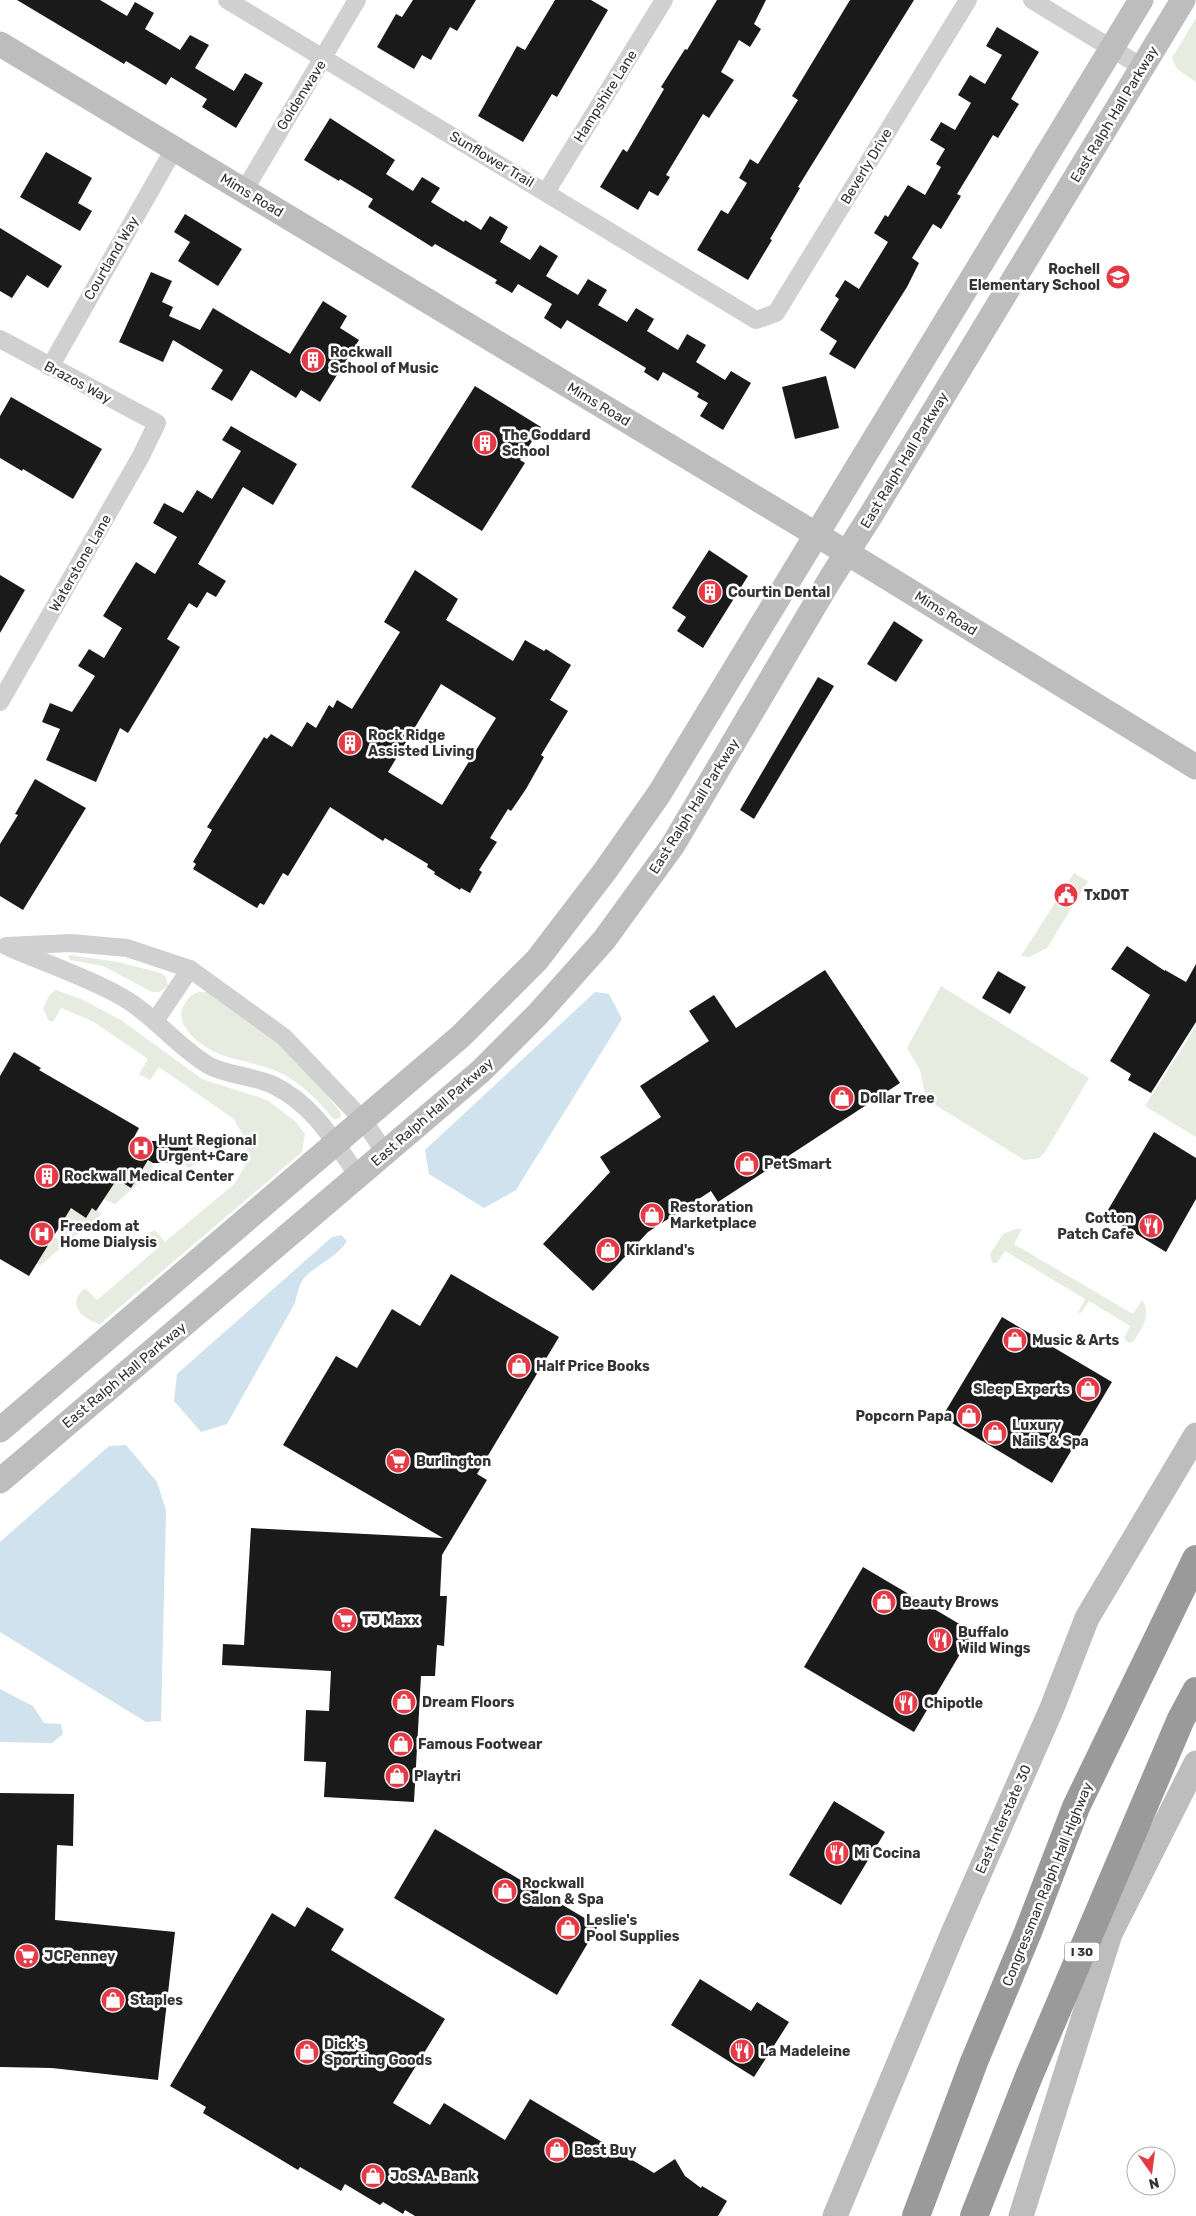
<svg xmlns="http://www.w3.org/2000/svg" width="1196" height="2216" viewBox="0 0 1196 2216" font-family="Rubik,sans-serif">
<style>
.green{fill:#e6ecdf}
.water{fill:#cfe2ee}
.building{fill:#1a1a1a;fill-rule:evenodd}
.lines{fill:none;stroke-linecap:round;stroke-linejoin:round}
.street{stroke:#d0d0d0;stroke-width:18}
.secondary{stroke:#bdbdbd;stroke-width:25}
.highway{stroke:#9a9a9a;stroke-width:28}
.labels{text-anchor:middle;stroke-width:5;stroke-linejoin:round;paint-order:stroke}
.shield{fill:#fff;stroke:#707070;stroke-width:1}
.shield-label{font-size:12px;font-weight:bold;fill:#333}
.street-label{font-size:14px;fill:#333;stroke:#fff}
.poi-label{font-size:14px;font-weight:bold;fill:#333;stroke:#fff;text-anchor:start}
</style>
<rect width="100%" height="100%" fill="#fff"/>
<g class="green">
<path d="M 1196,18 L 1196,82 L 1177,69 L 1172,58 Z"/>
<path d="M 1074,873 L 1088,881 L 1047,948 L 1029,957 L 1021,956 Z"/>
<path d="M 70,955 L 118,962 L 161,973 L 166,977 L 168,986 L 159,992 L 152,992 L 103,966 L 70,960 L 68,956 Z"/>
<path d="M 941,986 L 1089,1078 L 1045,1152 L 1039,1158 L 1024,1160 L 926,1099 L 920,1070 L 907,1048 Z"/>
<path d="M 56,990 L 81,999 L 121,1020 L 202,1079 L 267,1100 L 295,1121 L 305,1134 L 302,1152 L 100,1324 C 82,1319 66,1304 85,1288 L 97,1300 L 159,1247 L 149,1233 L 155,1230 L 165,1242 L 234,1184 L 244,1168 L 247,1154 L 246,1141 L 234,1119 L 159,1067 L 150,1080 L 139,1074 L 148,1059 L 94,1022 L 61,1008 L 53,1022 L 48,1020 L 43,1008 L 50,994 Z"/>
<path d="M 199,992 L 209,992 L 282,1046 L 318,1084 L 340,1112 L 341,1117 L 337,1119 L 333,1119 C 320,1102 306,1088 288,1077 C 267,1064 245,1063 222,1055 C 205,1049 174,1028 183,1007 C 187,999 191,994 199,992 Z"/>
<path d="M 1196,1026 L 1196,1137 L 1145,1106 Z"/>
<path d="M 188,1136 L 196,1141 L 200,1151 L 196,1163 L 190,1168 L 186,1167 L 185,1163 L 188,1163 L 188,1141 L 185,1141 Z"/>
<path d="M 148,1160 L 152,1163 L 154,1170 L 115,1204 L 103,1199 L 105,1172 L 131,1188 Z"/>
<path d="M 71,1208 L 86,1217 L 92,1208 L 102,1214 L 70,1240 L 56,1231 Z"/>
<path d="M 1015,1229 L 1022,1229 L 1014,1244 L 1133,1314 L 1142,1300 C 1152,1316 1142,1327 1134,1341 L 1129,1343 L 1124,1338 L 1130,1326 L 1089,1301 L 1081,1313 L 1078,1313 L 1085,1299 L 1005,1251 L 997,1263 L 992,1263 L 990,1254 L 1003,1234 Z"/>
<path d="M 53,1236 L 65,1244 L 41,1265 L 36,1264 Z"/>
</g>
<g class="water">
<path d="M 595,992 L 609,994 L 622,1019 L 516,1190 L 484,1208 L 429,1174 L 425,1150 Z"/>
<path d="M 341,1235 L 347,1241 C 337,1257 318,1264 305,1277 C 299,1284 297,1294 295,1303 L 227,1424 L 201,1432 L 174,1401 L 177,1374 L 332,1237 Z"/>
<path d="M 126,1445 L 157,1482 L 166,1510 L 161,1721 L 146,1722 L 0,1632 L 0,1542 L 109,1446 Z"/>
<path d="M 0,1689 L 33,1706 L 44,1723 L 61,1724 L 63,1734 L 52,1743 L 0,1742 Z"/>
</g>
<g class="building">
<path d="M 17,0 L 100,0 L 127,16 L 135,2 L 154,13 L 145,29 L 180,50 L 190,35 L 209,45 L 195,68 L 234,91 L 245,73 L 263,83 L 236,128 L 202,107 L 207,99 L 171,77 L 166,85 L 126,61 L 124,64 Z"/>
<path d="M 413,0 L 476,0 L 457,31 L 450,27 L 431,60 L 422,55 L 414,69 L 377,47 L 396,14 L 402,17 Z"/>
<path d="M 555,0 L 591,0 L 608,10 L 557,97 L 552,94 L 523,142 L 478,116 L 517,46 L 525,50 Z"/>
<path d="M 717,0 L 766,0 L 754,24 L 761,29 L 750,47 L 739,40 L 721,72 L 734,80 L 709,118 L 703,114 L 666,175 L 670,177 L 658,196 L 649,191 L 638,210 L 600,187 L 623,149 L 627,152 L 664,89 L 661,87 L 685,49 L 687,50 Z"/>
<path d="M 850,0 L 914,0 L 798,187 L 800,188 L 770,239 L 772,240 L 748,280 L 697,250 L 721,210 L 728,214 L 747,183 L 739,178 L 750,159 L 758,164 L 798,100 L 792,96 Z"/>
<path d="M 997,27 L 1039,52 L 1011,99 L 1019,104 L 998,138 L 993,135 L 957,194 L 961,196 L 941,229 L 933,224 L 912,258 L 919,263 L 907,287 L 855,369 L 829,354 L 837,341 L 820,330 L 839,299 L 835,296 L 845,280 L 859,289 L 888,242 L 874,233 L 885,215 L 888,217 L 908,185 L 925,195 L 941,167 L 936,164 L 945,149 L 930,140 L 941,122 L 955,130 L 971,103 L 958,95 L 970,75 L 985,84 L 1002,55 L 986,46 Z"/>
<path d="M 330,118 L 395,160 L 386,174 L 413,191 L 422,177 L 440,188 L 431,202 L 464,222 L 465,220 L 481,230 L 490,216 L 508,227 L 500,242 L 530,260 L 540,245 L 558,256 L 546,276 L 578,295 L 588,279 L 607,290 L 598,305 L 627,322 L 636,308 L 654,319 L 647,331 L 678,350 L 687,334 L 706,345 L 696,362 L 725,380 L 731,371 L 751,383 L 723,430 L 700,416 L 708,403 L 697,397 L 699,393 L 663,372 L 658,381 L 644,372 L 646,368 L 567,320 L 561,329 L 544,318 L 552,304 L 518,284 L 512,293 L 495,283 L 497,280 L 435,244 L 432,247 L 368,207 L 373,199 L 340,179 L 339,181 L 304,160 Z"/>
<path d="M 46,152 L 92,178 L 78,203 L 92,211 L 80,231 L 20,197 Z"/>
<path d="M 185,214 L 242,249 L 218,286 L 178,261 L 190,242 L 174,232 Z"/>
<path d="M 0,228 L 62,266 L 48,288 L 27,275 L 12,298 L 0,291 Z"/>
<path d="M 151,272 L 172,281 L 162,302 L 173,307 L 169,316 L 200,330 L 213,308 L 290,354 L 323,301 L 347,316 L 340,328 L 359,340 L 320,402 L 301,390 L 296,398 L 251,370 L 232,401 L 211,389 L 223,370 L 173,340 L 163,362 L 119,342 Z"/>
<path d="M 826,376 L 839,428 L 795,439 L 782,387 Z"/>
<path d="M 475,386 L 541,427 L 520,460 L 525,463 L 482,531 L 411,487 Z"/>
<path d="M 11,397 L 102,449 L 73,499 L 23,469 L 22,471 L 0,458 L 0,416 Z"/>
<path d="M 231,426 L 297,464 L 273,505 L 243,487 L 198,564 L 226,581 L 216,597 L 207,592 L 197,608 L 189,603 L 167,639 L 180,647 L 128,733 L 120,728 L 96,782 L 46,760 L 60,729 L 42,722 L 50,703 L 72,712 L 95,676 L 78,666 L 89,649 L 104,658 L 122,628 L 103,616 L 122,585 L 136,562 L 155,574 L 177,537 L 153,523 L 164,503 L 183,513 L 197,490 L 212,499 L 241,451 L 222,440 Z"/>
<path d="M 709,550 L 748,576 L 703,648 L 677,631 L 686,617 L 672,608 Z"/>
<path d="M 415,570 L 458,599 L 446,620 L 513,661 L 525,640 L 544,651 L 546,649 L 571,665 L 550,700 L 568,711 L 541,755 L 544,757 L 526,789 L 511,811 L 508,809 L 490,838 L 497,842 L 479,870 L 482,872 L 470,893 L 461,888 L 460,890 L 434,874 L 435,872 L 427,867 L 428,864 L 385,838 L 383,841 L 330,807 L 288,876 L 283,873 L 264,905 L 260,903 L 257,908 L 193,869 L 196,864 L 193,862 L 212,830 L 207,827 L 264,737 L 267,739 L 271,734 L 292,747 L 307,722 L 316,728 L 329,705 L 333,708 L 337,700 L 352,709 L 400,632 L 384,622 ZM 441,684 L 496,718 L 442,805 L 388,772 Z"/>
<path d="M 0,575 L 25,590 L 0,633 Z"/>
<path d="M 894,621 L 923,640 L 896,682 L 867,664 Z"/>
<path d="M 818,677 L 834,686 L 754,819 L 740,810 Z"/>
<path d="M 35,779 L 86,808 L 23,910 L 0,896 L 0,844 L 18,815 L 15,814 Z"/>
<path d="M 1127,946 L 1165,971 L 1165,970 L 1186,982 L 1196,964 L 1196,1022 L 1151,1093 L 1128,1080 L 1131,1074 L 1110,1061 L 1150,995 L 1111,969 Z"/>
<path d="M 825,970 L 900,1083 L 718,1202 L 711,1191 L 648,1232 L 593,1291 L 543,1244 L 610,1172 L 600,1157 L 661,1117 L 640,1086 L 709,1041 L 689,1011 L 714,995 L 736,1028 Z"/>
<path d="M 998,971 L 1026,987 L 1010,1014 L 982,998 Z"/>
<path d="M 14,1052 L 41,1068 L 39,1070 L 139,1128 L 132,1141 L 188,1141 L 188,1163 L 153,1163 L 148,1160 L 131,1188 L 117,1179 L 96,1211 L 92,1208 L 86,1218 L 71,1208 L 29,1276 L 0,1259 L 0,1076 Z"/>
<path d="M 1154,1132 L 1196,1158 L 1196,1199 L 1166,1252 L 1105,1215 Z"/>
<path d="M 451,1274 L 559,1337 L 477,1474 L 487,1480 L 442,1555 L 440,1596 L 447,1596 L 444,1646 L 437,1645 L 435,1676 L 421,1676 L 414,1802 L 324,1797 L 326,1762 L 304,1761 L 306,1710 L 329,1711 L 331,1671 L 222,1665 L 223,1644 L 244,1645 L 251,1528 L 443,1538 L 283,1445 L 336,1356 L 357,1368 L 392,1309 L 420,1326 Z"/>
<path d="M 1002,1317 L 1112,1382 L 1052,1483 L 942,1417 Z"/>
<path d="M 863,1567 L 973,1632 L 914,1732 L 804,1667 Z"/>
<path d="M 0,1793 L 74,1794 L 73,1846 L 57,1845 L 55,1920 L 175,1932 L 158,2080 L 52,2068 L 0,2067 Z"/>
<path d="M 834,1801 L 885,1832 L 841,1905 L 789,1875 Z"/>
<path d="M 435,1829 L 598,1926 L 557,1995 L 394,1898 Z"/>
<path d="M 307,1907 L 344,1929 L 331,1950 L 445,2019 L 393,2103 L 430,2125 L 444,2103 L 505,2140 L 530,2099 L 654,2173 L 675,2159 L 685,2176 L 701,2188 L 702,2186 L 727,2201 L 718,2216 L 415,2216 L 405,2210 L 403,2214 L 383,2202 L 380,2205 L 345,2184 L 341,2191 L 300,2167 L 298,2170 L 203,2113 L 206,2107 L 170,2086 L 272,1913 L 295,1927 Z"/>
<path d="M 700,1979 L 751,2011 L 757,2002 L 789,2022 L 754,2077 L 671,2025 Z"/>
</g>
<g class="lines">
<g class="street">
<path d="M 227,0 L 756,320 L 776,313 L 968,0"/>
<path d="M 1032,0 L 1142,67"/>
<path d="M 244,191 L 357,0"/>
<path d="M 546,192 L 664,0"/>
<path d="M 0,339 L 157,423 L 141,456 L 0,702"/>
<path d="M 50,367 L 174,149"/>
<path d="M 6,946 L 71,943 L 127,948 L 190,969 L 284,1037 L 364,1121 L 385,1153"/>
<path d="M 10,948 C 47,964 87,977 122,997 C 154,1015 176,1046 208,1065 C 225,1075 254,1076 273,1085 C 313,1104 334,1141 358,1176"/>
<path d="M 155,1021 L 190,969"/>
</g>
<g class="secondary">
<path d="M 0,44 L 867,565 L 1196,767"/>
<path d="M 0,1430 L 461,1036 L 537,960 L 605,871 L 659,794 L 1141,0"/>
<path d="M 0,1481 L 481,1071 L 538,1014 L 604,940 L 673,845 L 829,581 L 871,515 L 1183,0"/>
<path d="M 835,2216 L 953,1933 L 1052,1708 L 1087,1618 L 1196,1435"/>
<path d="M 1021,2216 L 1110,1934 L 1196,1763"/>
</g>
<g class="highway">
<path d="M 916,2216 L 974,2062 L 1028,1932 L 1076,1807 L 1196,1559"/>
<path d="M 974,2216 L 1029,2076 L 1181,1719 L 1196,1691"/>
</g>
</g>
<defs>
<symbol id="school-disc" viewBox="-11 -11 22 22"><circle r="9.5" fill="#e63946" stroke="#fff"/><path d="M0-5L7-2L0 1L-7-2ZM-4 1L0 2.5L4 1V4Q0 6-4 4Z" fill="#fff"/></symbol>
<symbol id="building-disc" viewBox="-11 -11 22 22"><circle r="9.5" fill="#e63946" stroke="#fff"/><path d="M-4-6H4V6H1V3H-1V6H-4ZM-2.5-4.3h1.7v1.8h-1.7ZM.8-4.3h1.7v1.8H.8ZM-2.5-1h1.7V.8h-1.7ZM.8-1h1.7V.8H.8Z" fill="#fff"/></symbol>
<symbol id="civic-disc" viewBox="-11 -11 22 22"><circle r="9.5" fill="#e63946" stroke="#fff"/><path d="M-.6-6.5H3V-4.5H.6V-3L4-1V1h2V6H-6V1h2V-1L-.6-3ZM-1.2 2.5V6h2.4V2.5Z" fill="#fff"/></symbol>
<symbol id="shop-disc" viewBox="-11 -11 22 22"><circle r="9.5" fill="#e63946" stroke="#fff"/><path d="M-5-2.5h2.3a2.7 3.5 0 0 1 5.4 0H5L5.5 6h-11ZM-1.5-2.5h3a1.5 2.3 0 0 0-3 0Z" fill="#fff"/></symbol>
<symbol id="hospital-disc" viewBox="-11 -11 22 22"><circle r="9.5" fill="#e63946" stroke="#fff"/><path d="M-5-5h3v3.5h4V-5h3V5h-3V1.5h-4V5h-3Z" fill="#fff"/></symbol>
<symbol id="restaurant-disc" viewBox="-11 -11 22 22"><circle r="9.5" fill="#e63946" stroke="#fff"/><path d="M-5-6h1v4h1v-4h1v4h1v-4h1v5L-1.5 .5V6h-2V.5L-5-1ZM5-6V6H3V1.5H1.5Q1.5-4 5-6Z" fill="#fff"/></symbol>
<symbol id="supermarket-disc" viewBox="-11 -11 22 22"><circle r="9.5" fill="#e63946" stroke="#fff"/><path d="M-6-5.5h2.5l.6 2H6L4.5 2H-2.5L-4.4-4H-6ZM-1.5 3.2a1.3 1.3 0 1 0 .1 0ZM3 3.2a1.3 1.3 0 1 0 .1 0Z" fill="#fff"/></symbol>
</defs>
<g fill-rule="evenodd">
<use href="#school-disc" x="1104" y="263" width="28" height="28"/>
<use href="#building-disc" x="299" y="346" width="28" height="28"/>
<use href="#building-disc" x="471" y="429" width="28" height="28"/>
<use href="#building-disc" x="696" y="578" width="28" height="28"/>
<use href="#building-disc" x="336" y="729" width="28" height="28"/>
<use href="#civic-disc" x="1052" y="881" width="28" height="28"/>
<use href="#shop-disc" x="828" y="1084" width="28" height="28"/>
<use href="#hospital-disc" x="127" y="1134" width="28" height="28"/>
<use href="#shop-disc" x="733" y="1150" width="28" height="28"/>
<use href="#building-disc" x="33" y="1162" width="28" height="28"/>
<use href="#shop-disc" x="638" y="1201" width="28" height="28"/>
<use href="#restaurant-disc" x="1137" y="1212" width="28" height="28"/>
<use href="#hospital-disc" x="28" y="1220" width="28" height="28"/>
<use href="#shop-disc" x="594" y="1236" width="28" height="28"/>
<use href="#shop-disc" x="1001" y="1326" width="28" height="28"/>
<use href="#shop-disc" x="505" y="1352" width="28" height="28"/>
<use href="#shop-disc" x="1074" y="1375" width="28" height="28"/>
<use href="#shop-disc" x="955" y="1402" width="28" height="28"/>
<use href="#shop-disc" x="981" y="1419" width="28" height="28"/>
<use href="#supermarket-disc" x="384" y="1447" width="28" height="28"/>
<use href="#shop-disc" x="870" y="1588" width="28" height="28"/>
<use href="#supermarket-disc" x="331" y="1606" width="28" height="28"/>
<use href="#restaurant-disc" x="926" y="1626" width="28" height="28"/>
<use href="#shop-disc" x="390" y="1688" width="28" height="28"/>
<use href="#restaurant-disc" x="892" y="1689" width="28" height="28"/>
<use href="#shop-disc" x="387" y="1730" width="28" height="28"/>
<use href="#shop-disc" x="383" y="1762" width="28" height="28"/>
<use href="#restaurant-disc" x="823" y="1839" width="28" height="28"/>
<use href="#shop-disc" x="491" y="1877" width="28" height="28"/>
<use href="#shop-disc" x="554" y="1914" width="28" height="28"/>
<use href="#supermarket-disc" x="13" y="1942" width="28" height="28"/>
<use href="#shop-disc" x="99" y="1986" width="28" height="28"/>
<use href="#restaurant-disc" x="728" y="2037" width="28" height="28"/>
<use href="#shop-disc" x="293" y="2038" width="28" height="28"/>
<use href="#shop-disc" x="543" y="2136" width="28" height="28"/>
<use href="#shop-disc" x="359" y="2162" width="28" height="28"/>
</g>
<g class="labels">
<rect class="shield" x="1064.5" y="1942.5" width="35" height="19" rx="4"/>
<g class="shield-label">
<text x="1082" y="1956">I 30</text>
</g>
<g class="street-label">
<text transform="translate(301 95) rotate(-58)" y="5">Goldenwave</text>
<text transform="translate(605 96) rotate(-58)" y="5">Hampshire Lane</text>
<text transform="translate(1114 114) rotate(-59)" y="5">East Ralph Hall Parkway</text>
<text transform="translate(492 159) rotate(31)" y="5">Sunflower Trail</text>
<text transform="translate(866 166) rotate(-59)" y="5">Beverly Drive</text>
<text transform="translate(252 195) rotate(31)" y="5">Mims Road</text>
<text transform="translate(111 258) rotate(-60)" y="5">Courtland Way</text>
<text transform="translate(78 382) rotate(28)" y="5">Brazos Way</text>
<text transform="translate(599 404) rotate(31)" y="5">Mims Road</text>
<text transform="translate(904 460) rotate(-59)" y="5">East Ralph Hall Parkway</text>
<text transform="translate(80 563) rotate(-60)" y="5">Waterstone Lane</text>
<text transform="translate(946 613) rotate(32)" y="5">Mims Road</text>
<text transform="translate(694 806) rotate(-58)" y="5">East Ralph Hall Parkway</text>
<text transform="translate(432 1112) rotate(-41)" y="5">East Ralph Hall Parkway</text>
<text transform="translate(124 1375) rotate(-40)" y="5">East Ralph Hall Parkway</text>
<text transform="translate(1003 1819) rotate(-66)" y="5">East Interstate 30</text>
<text transform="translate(1047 1884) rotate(-68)" y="5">Congressman Ralph Hall Highway</text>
</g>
<g class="poi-label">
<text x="1100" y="274" text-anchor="end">Rochell<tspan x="1100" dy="16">Elementary School</tspan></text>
<text x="330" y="357">Rockwall<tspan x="330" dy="16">School of Music</tspan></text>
<text x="502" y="440">The Goddard<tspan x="502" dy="16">School</tspan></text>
<text x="728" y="597">Courtin Dental</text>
<text x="368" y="740">Rock Ridge<tspan x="368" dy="16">Assisted Living</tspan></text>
<text x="1084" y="900">TxDOT</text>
<text x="860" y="1103">Dollar Tree</text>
<text x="158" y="1145">Hunt Regional<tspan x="158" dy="16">Urgent+Care</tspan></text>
<text x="764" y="1169">PetSmart</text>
<text x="64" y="1181">Rockwall Medical Center</text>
<text x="670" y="1212">Restoration<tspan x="670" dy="16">Marketplace</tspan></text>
<text x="1134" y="1223" text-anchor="end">Cotton<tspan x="1134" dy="16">Patch Cafe</tspan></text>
<text x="60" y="1231">Freedom at<tspan x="60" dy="16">Home Dialysis</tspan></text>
<text x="626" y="1255">Kirkland's</text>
<text x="1032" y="1345">Music &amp; Arts</text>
<text x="536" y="1371">Half Price Books</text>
<text x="1070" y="1394" text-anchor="end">Sleep Experts</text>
<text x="952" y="1421" text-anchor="end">Popcorn Papa</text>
<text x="1012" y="1430">Luxury<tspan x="1012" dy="16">Nails &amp; Spa</tspan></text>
<text x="416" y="1466">Burlington</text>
<text x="902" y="1607">Beauty Brows</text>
<text x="362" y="1625">TJ Maxx</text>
<text x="958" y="1637">Buffalo<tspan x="958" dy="16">Wild Wings</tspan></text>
<text x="422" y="1707">Dream Floors</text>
<text x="924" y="1708">Chipotle</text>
<text x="418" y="1749">Famous Footwear</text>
<text x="414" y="1781">Playtri</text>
<text x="854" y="1858">Mi Cocina</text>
<text x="522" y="1888">Rockwall<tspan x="522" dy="16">Salon &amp; Spa</tspan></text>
<text x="586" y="1925">Leslie's<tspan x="586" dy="16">Pool Supplies</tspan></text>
<text x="44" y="1961">JCPenney</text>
<text x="130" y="2005">Staples</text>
<text x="324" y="2049">Dick's<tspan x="324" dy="16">Sporting Goods</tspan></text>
<text x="760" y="2056">La Madeleine</text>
<text x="574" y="2155">Best Buy</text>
<text x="390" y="2181">JoS. A. Bank</text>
</g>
</g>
<g transform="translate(1151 2171) rotate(166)"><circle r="24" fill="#ffffff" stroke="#adadad"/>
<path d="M0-4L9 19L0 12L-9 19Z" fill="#e63946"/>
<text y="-8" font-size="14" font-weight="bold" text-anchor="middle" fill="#333333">N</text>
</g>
</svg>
